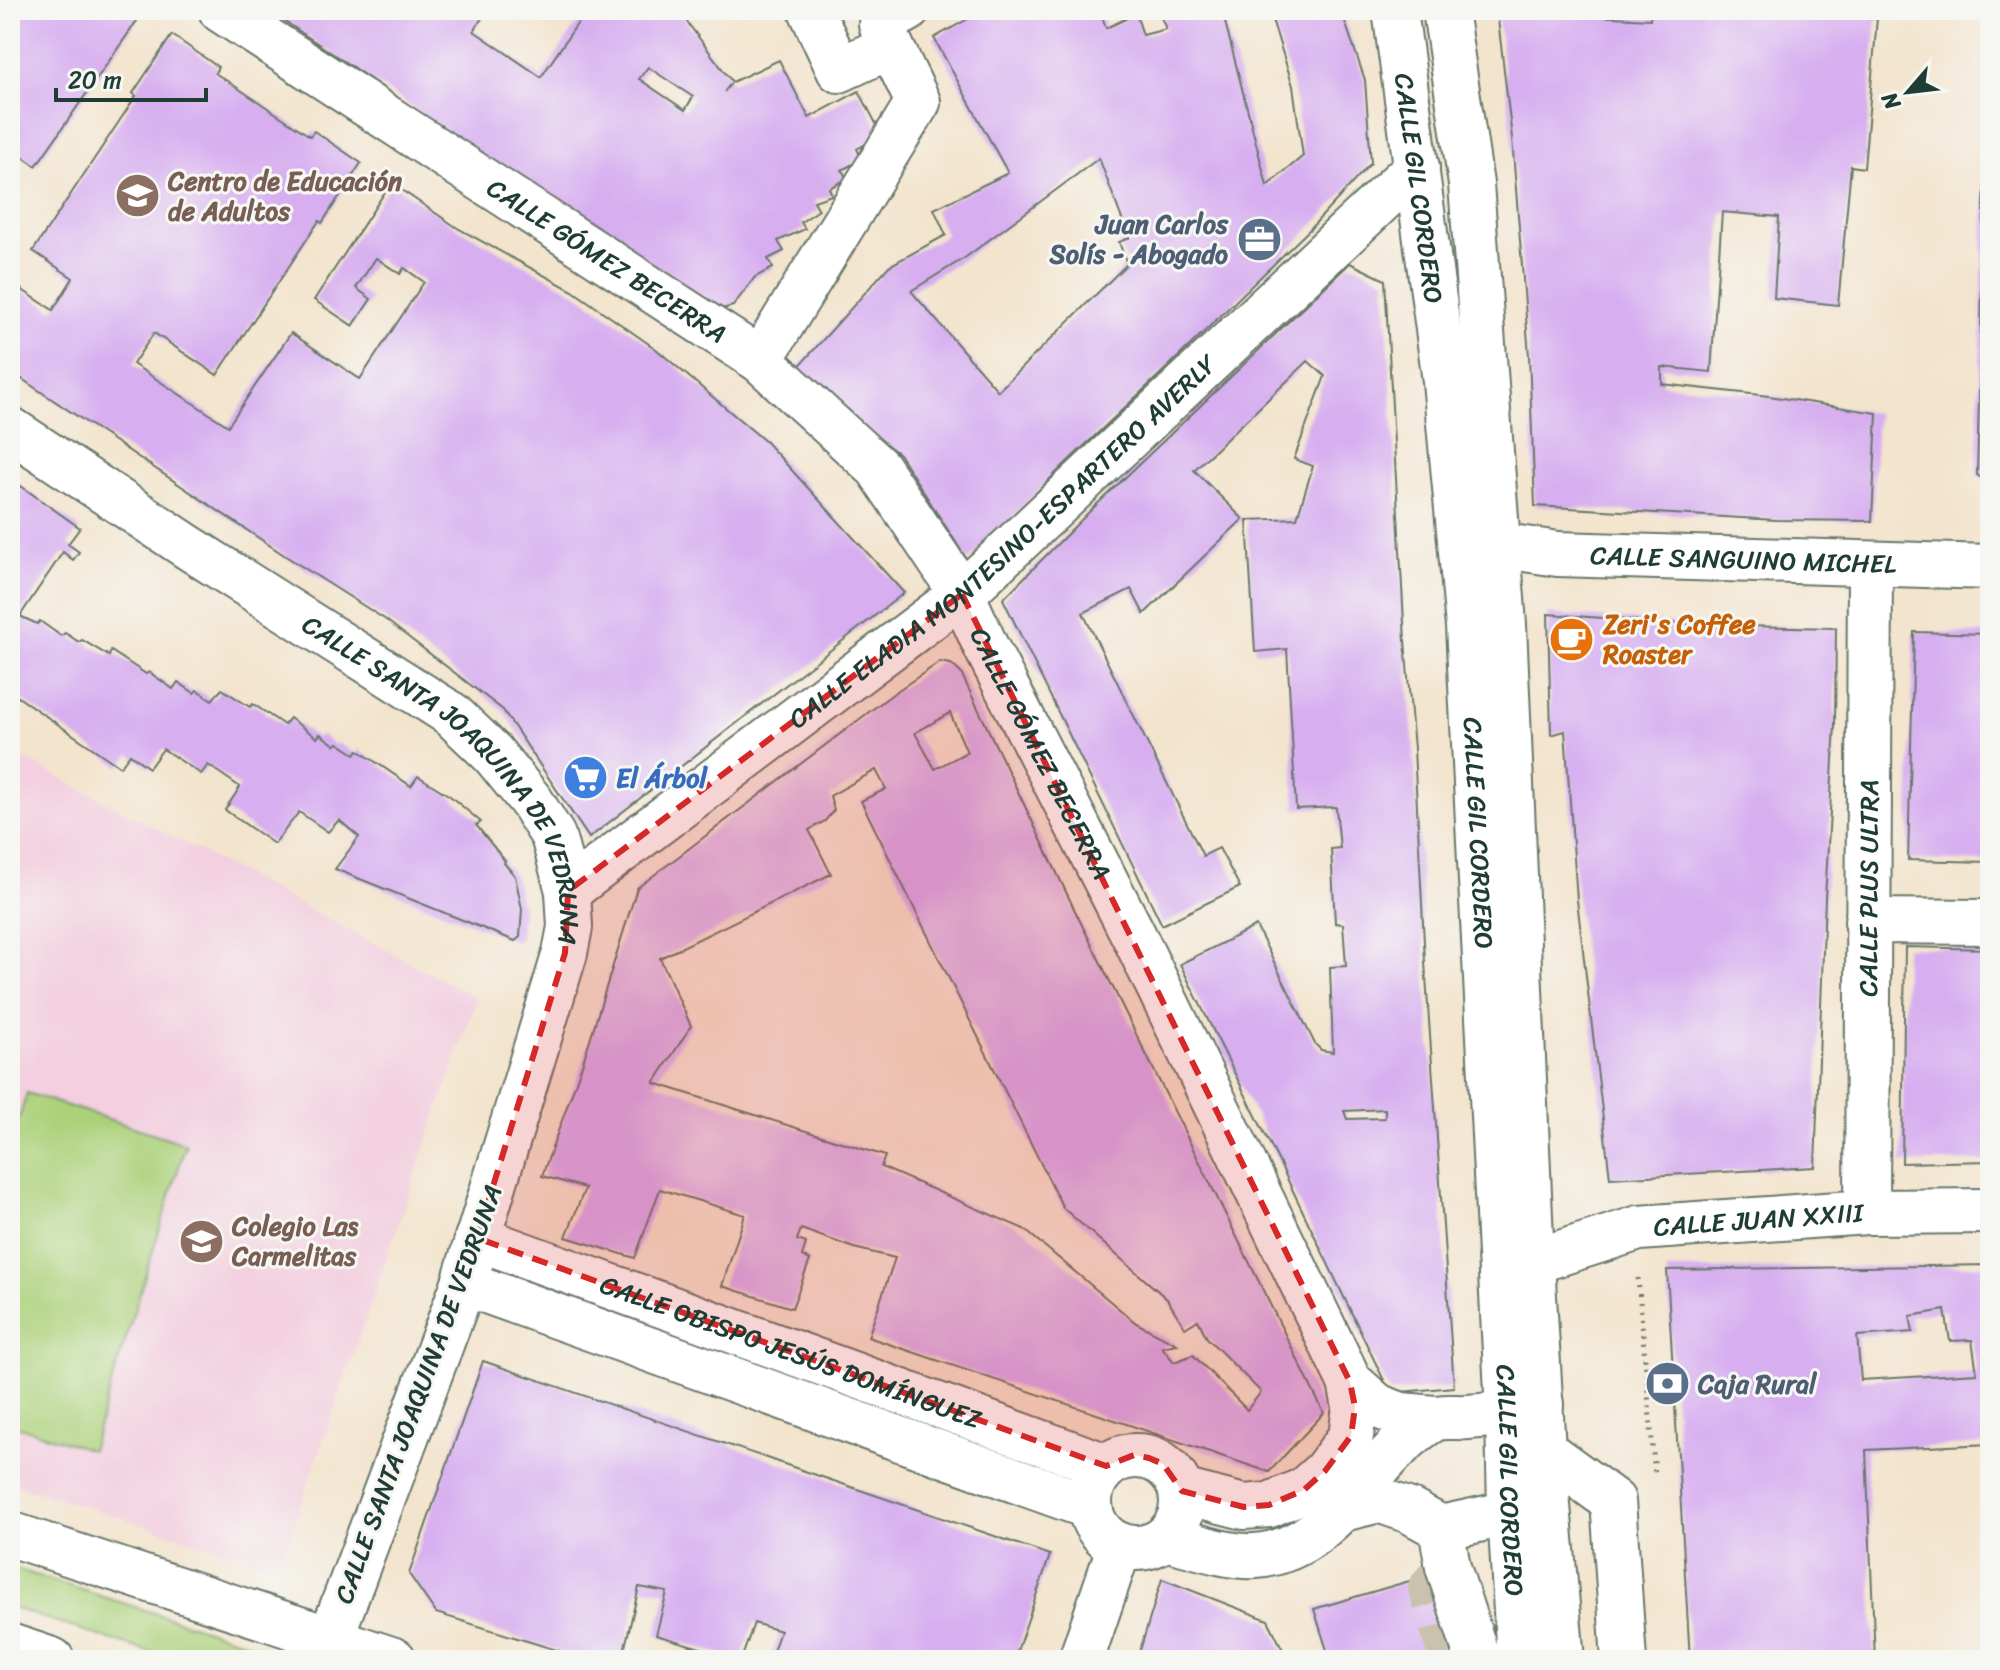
<svg xmlns="http://www.w3.org/2000/svg" width="2000" height="1670" viewBox="0 0 2000 1670" font-family="Sriracha,sans-serif">
<style>
.built{fill:#f3cfdf}
.green{fill:#acd17a;stroke:#668757;stroke-width:2}
.building{fill:#d7aef0;fill-rule:evenodd}
.lines{fill:none;stroke-linecap:round;stroke-linejoin:round}
.minor-tunnel{stroke:#c9c3ae;stroke-width:44;stroke-dasharray:44 22;stroke-linecap:butt}
.minor-casing{stroke:#69776a;stroke-width:48}
.major-casing{stroke:#69776a;stroke-width:48}
.path{stroke:#69776a;stroke-width:5;stroke-dasharray:2 6;stroke-linecap:butt}
.minor{stroke:#fff;stroke-width:44}
.major{stroke:#fff;stroke-width:44}
.marked{fill:#d62828;fill-opacity:0.2;stroke:#d62828;stroke-width:6;stroke-dasharray:16 10;stroke-linejoin:round}
.labels{text-anchor:middle;stroke-width:6;stroke-linejoin:round;paint-order:stroke}
.education-label{font-size:26px;font-weight:bold;fill:#785e54;stroke:#f6f6f2;text-anchor:start}
.street-label{font-size:26px;fill:#1f3d34;stroke:#f6f6f2}
.service-label{font-size:26px;font-weight:bold;fill:#4e5e75;stroke:#f6f6f2;text-anchor:end}
.food-label{font-size:26px;font-weight:bold;fill:#c56008;stroke:#f6f6f2;text-anchor:start}
.shop-label{font-size:26px;font-weight:bold;fill:#366cbe;stroke:#f6f6f2;text-anchor:start}
</style>
<rect width="100%" height="100%" fill="#f6f6f2"/>
<filter id="ink" filterUnits="userSpaceOnUse"><feTurbulence type="fractalNoise" baseFrequency=".0125" numOctaves="2"/><feDisplacementMap in="SourceGraphic" scale="16" xChannelSelector="R" yChannelSelector="G"/><feConvolveMatrix kernelMatrix="1 2 1 2 8 2 1 2 1" color-interpolation-filters="sRGB"/></filter>
<filter id="wash" filterUnits="userSpaceOnUse"><feTurbulence type="fractalNoise" baseFrequency=".006" numOctaves="4" result="noise"/><feDisplacementMap in="SourceGraphic" scale="32" xChannelSelector="R" yChannelSelector="G"/><feGaussianBlur stdDeviation="1.8" result="paint"/><feColorMatrix in="noise" values="0 0 0 0 0 0 0 0 0 0 0 0 0 0 0 0 0 1.4 0 .05"/><feComposite in="paint" operator="in"/></filter>
<g filter="url(#wash)">
<rect width="100%" height="100%" fill="#f3e4cd"/>
<path class="built" d="M 10,751 L 477,998 L 279,1568 L 10,1483 Z"/>
<g class="green">
<path d="M 27,1093 L 186,1144 L 91,1450 L 10,1424 L 10,1147 Z"/>
<path d="M 10,1567 L 301,1660 L 174,1660 L 10,1607 Z"/>
</g>
<g id="blocks">
<g class="building">
<path d="M 10,10 L 134,10 L 141,15 L 36,166 L 10,148 Z"/>
<path d="M 268,10 L 487,10 L 474,31 L 541,77 L 579,21 L 562,10 L 678,10 L 732,82 L 724,92 L 732,82 L 779,60 L 809,118 L 859,91 L 882,135 L 857,149 L 862,159 L 842,170 L 847,179 L 829,188 L 832,195 L 814,201 L 819,210 L 801,222 L 805,229 L 778,241 L 784,251 L 768,259 L 773,268 L 755,277 L 733,306 L 714,311 ZM 648,67 L 693,97 L 685,110 L 639,79 Z"/>
<path d="M 984,10 L 1100,10 L 1106,28 L 1136,14 L 1143,35 L 1166,29 L 1158,10 L 1222,10 L 1267,186 L 1303,156 L 1293,86 L 1269,10 L 1341,10 L 1365,80 L 1371,163 L 1309,230 L 1175,360 L 1064,465 L 968,561 L 899,454 L 793,373 L 889,266 L 946,235 L 934,209 L 1008,173 L 934,38 ZM 1099,158 L 1129,238 L 1119,242 L 1127,264 L 998,391 L 911,291 L 966,257 Z"/>
<path d="M 1651,10 L 1743,10 L 1877,18 L 1864,168 L 1851,166 L 1838,305 L 1774,298 L 1779,217 L 1722,212 L 1711,372 L 1662,367 L 1662,384 L 1769,396 L 1877,413 L 1872,521 L 1776,520 L 1535,506 L 1529,356 L 1512,138 L 1497,11 L 1650,19 Z"/>
<path d="M 172,35 L 218,67 L 215,73 L 310,136 L 314,131 L 361,163 L 322,223 L 319,221 L 217,375 L 154,333 L 133,364 L 228,426 L 291,333 L 360,379 L 424,282 L 404,268 L 400,274 L 376,258 L 356,288 L 371,299 L 353,326 L 314,300 L 391,183 L 459,229 L 573,291 L 656,349 L 766,442 L 904,593 L 589,838 L 503,710 L 386,620 L 287,557 L 10,371 L 10,282 L 53,310 L 73,278 L 33,251 L 136,96 L 133,93 Z"/>
<path d="M 1987,99 L 1990,100 L 1990,483 L 1977,475 Z"/>
<path d="M 1350,263 L 1385,280 L 1405,641 L 1414,749 L 1425,962 L 1454,1387 L 1390,1393 L 1282,1168 L 1180,964 L 1256,926 L 1315,1044 L 1321,1050 L 1333,1052 L 1330,967 L 1346,966 L 1343,924 L 1335,923 L 1331,849 L 1340,848 L 1336,807 L 1296,809 L 1287,649 L 1255,652 L 1247,520 L 1297,518 L 1313,466 L 1294,459 L 1325,376 L 1308,361 L 1194,470 L 1243,519 L 1144,614 L 1131,589 L 1083,613 L 1203,856 L 1219,848 L 1240,887 L 1162,925 L 1003,599 L 1091,510 ZM 1385,1109 L 1385,1118 L 1347,1119 L 1344,1111 Z"/>
<path d="M 10,482 L 18,484 L 80,528 L 68,544 L 79,552 L 73,560 L 63,552 L 20,616 L 37,624 L 40,621 L 61,636 L 65,633 L 79,642 L 82,640 L 109,656 L 111,651 L 146,674 L 149,672 L 173,689 L 178,682 L 194,693 L 197,690 L 212,700 L 222,689 L 250,707 L 253,704 L 284,725 L 290,718 L 317,738 L 320,734 L 335,745 L 338,743 L 355,754 L 358,750 L 411,786 L 418,776 L 450,796 L 481,822 L 476,825 L 505,861 L 504,863 L 515,876 L 522,909 L 520,937 L 515,941 L 335,869 L 359,837 L 339,820 L 328,832 L 299,812 L 274,844 L 225,810 L 240,787 L 208,765 L 201,774 L 163,749 L 149,768 L 130,754 L 120,767 L 18,697 L 10,709 Z"/>
<path d="M 1548,614 L 1698,625 L 1836,628 L 1835,725 L 1825,898 L 1815,1167 L 1610,1178 L 1577,900 L 1565,731 L 1551,735 Z"/>
<path d="M 1914,632 L 1990,634 L 1990,862 L 1908,860 Z"/>
<path d="M 940,662 L 951,664 L 961,673 L 1080,921 L 1324,1413 L 1269,1472 L 868,1337 L 895,1258 L 854,1248 L 801,1229 L 797,1240 L 806,1243 L 802,1256 L 810,1260 L 792,1308 L 722,1286 L 745,1215 L 660,1189 L 635,1258 L 566,1237 L 585,1188 L 542,1176 L 583,1062 L 637,888 L 894,693 ZM 950,713 L 967,752 L 935,769 L 915,733 ZM 876,770 L 886,789 L 861,801 L 1063,1208 L 1167,1299 L 1185,1328 L 1198,1320 L 1207,1338 L 1261,1392 L 1247,1410 L 1193,1355 L 1174,1362 L 1162,1347 L 1177,1344 L 1136,1323 L 1024,1229 L 881,1167 L 885,1156 L 654,1083 L 691,1026 L 660,958 L 831,874 L 809,830 L 825,821 L 834,810 L 830,796 Z"/>
<path d="M 1905,947 L 1990,949 L 1990,1161 L 1902,1163 Z"/>
<path d="M 1990,1265 L 1990,1444 L 1866,1450 L 1875,1660 L 1690,1660 L 1667,1270 ZM 1945,1310 L 1950,1341 L 1972,1340 L 1977,1373 L 1861,1380 L 1857,1336 L 1913,1332 L 1910,1316 Z"/>
<path d="M 483,1361 L 1050,1555 L 1014,1660 L 770,1660 L 780,1631 L 754,1623 L 741,1660 L 656,1635 L 667,1592 L 639,1587 L 622,1660 L 589,1660 L 436,1613 L 409,1574 Z"/>
<path d="M 1457,1567 L 1484,1660 L 1330,1660 L 1314,1609 Z"/>
<path d="M 1162,1579 L 1268,1620 L 1288,1660 L 1137,1660 Z"/>
</g>
</g>
</g>
<g filter="url(#ink)">
<use href="#blocks" fill-opacity="0" stroke="#69776a" stroke-width="2"/>
<g class="lines">
<path class="minor-tunnel" d="M 1448,1567 L 1430,1588 L 1452,1660"/>
<defs>
<g id="minor">
<path id="s1" d="M 221,10 L 760,360 L 878,468 L 962,594 L 986,647 L 1134,936 L 1350,1382 L 1377,1406 L 1401,1415 L 1435,1418"/>
<path d="M 891,46 L 881,24 L 907,10"/>
<path d="M 760,360 L 918,102 L 891,46 L 839,70 L 811,10"/>
<path id="s2" d="M 10,429 L 185,545 L 451,714 L 493,754 L 531,801 L 553,836 L 568,891 L 570,927 L 565,953 L 464,1283 L 330,1640 L 328,1660"/>
<path id="s3" d="M 1498,545 L 1558,554 L 1990,567"/>
<path id="s4" d="M 568,891 L 962,594 L 1417,167"/>
<path d="M 1867,921 L 1990,922"/>
<path id="s5" d="M 1867,1212 L 1870,564"/>
<path id="s6" d="M 477,1238 L 1106,1466"/>
<path id="s7" d="M 1532,1262 L 1639,1228 L 1867,1212 L 1990,1211"/>
<path d="M 464,1283 L 1090,1507"/>
<path d="M 1543,1450 L 1613,1501 L 1624,1660"/>
<circle cx="1136" cy="1502" r="46"/>
<path d="M 1182,1491 L 1244,1507 L 1269,1505 L 1304,1490 L 1325,1471 L 1351,1436 L 1355,1407 L 1350,1382"/>
<path d="M 1343,1509 L 1379,1500 L 1410,1511 L 1441,1528 L 1448,1567 L 1478,1660"/>
<path d="M 1441,1528 L 1510,1513"/>
<path d="M 1165,1538 C 1190,1544 1230,1558 1255,1556 C 1335,1551 1369,1457 1432,1420 C 1441,1415 1457,1418 1468,1417 C 1480,1416 1493,1415 1505,1413 C 1517,1412 1529,1407 1541,1404"/>
<path d="M 1081,1660 L 1120,1545"/>
</g>
<g id="major">
<path id="s8" d="M 1395,10 L 1445,381 L 1468,626 L 1496,1174 L 1508,1413 L 1510,1513 L 1519,1660"/>
<path d="M 1445,10 L 1471,184 L 1504,625 L 1532,1262 L 1543,1450 L 1562,1660"/>
<path d="M 10,1534 L 394,1660"/>
<path d="M 10,1646 L 52,1660"/>
</g>
</defs>
<use href="#minor" class="minor-casing"/>
<use href="#major" class="major-casing"/>
<path class="path" d="M 1638,1278 L 1655,1476"/>
<use href="#minor" class="minor"/>
<use href="#major" class="major"/>
</g>
</g>
<path class="marked" d="M 962,594 L 1350,1382 L 1355,1407 L 1351,1436 L 1325,1471 L 1304,1490 L 1269,1505 L 1244,1507 L 1182,1491 L 1163,1464 L 1149,1458 L 1134,1455 L 1106,1466 L 477,1238 L 565,953 L 568,891 Z"/>
<defs>
<symbol id="school-disc" viewBox="-11 -11 22 22"><circle r="9.5" fill="#8d6e63" stroke="#f6f6f2"/><path d="M0-5L7-2L0 1L-7-2ZM-4 1L0 2.5L4 1V4Q0 6-4 4Z" fill="#fff"/></symbol>
<symbol id="office-disc" viewBox="-11 -11 22 22"><circle r="9.5" fill="#5c6f8a" stroke="#f6f6f2"/><path d="M-6-3h4V-5.5h4V-3h4V5H-6ZM-1-4.5V-3h2v-1.5ZM-6 0V1H6V0Z" fill="#fff"/></symbol>
<symbol id="cafe-disc" viewBox="-11 -11 22 22"><circle r="9.5" fill="#e8710a" stroke="#f6f6f2"/><path d="M-5.5-4.5H6V0H3Q3 3.5 0 3.5H-2.5Q-5.5 3.5-5.5 0ZM3-3.2v2h1.7v-2ZM-6 4.5H4V6H-6Z" fill="#fff"/></symbol>
<symbol id="supermarket-disc" viewBox="-11 -11 22 22"><circle r="9.5" fill="#3f7fe0" stroke="#f6f6f2"/><path d="M-6-5.5h2.5l.6 2H6L4.5 2H-2.5L-4.4-4H-6ZM-1.5 3.2a1.3 1.3 0 1 0 .1 0ZM3 3.2a1.3 1.3 0 1 0 .1 0Z" fill="#fff"/></symbol>
<symbol id="bank-disc" viewBox="-11 -11 22 22"><circle r="9.5" fill="#5c6f8a" stroke="#f6f6f2"/><path d="M-6-4H6V4H-6ZM0-2.3a2.3 2.3 0 1 0 0 4.6a2.3 2.3 0 1 0 0-4.6Z" fill="#fff"/></symbol>
</defs>
<g fill-rule="evenodd">
<use href="#school-disc" x="112" y="170" width="51" height="51"/>
<use href="#office-disc" x="1234" y="214" width="51" height="51"/>
<use href="#cafe-disc" x="1546" y="614" width="51" height="51"/>
<use href="#supermarket-disc" x="560" y="752" width="51" height="51"/>
<use href="#school-disc" x="176" y="1216" width="51" height="51"/>
<use href="#bank-disc" x="1642" y="1358" width="51" height="51"/>
</g>
<g class="labels">
<g class="education-label">
<text x="168" y="190">Centro de Educación<tspan x="168" dy="30">de Adultos</tspan></text>
<text x="232" y="1235">Colegio Las<tspan x="232" dy="30">Carmelitas</tspan></text>
</g>
<g class="street-label">
<text dy="9" stroke="none"><textPath href="#s8" startOffset="180">CALLE GIL CORDERO</textPath></text>
<text dy="9" stroke="none"><textPath href="#s1" startOffset="460">CALLE GÓMEZ BECERRA</textPath></text>
<text dy="9" stroke="none"><textPath href="#s4" startOffset="558">CALLE ELADIA MONTESINO-ESPARTERO AVERLY</textPath></text>
<text dy="9" stroke="none"><textPath href="#s3" startOffset="246">CALLE SANGUINO MICHEL</textPath></text>
<text dy="9" stroke="none"><textPath href="#s1" startOffset="1132">CALLE GÓMEZ BECERRA</textPath></text>
<text dy="9" stroke="none"><textPath href="#s2" startOffset="574">CALLE SANTA JOAQUINA DE VEDRUNA</textPath></text>
<text dy="9" stroke="none"><textPath href="#s8" startOffset="828">CALLE GIL CORDERO</textPath></text>
<text dy="9" stroke="none"><textPath href="#s5" startOffset="324">CALLE PLUS ULTRA</textPath></text>
<text dy="9" stroke="none"><textPath href="#s7" startOffset="232">CALLE JUAN XXIII</textPath></text>
<text dy="9" stroke="none"><textPath href="#s6" startOffset="334">CALLE OBISPO JESÚS DOMÍNGUEZ</textPath></text>
<text transform="translate(418 1394) rotate(-70)" y="9">CALLE SANTA JOAQUINA DE VEDRUNA</text>
<text dy="9" stroke="none"><textPath href="#s8" startOffset="1476">CALLE GIL CORDERO</textPath></text>
</g>
<g class="service-label">
<text x="1228" y="233">Juan Carlos<tspan x="1228" dy="30">Solís - Abogado</tspan></text>
<text x="1698" y="1393" text-anchor="start">Caja Rural</text>
</g>
<g class="food-label">
<text x="1603" y="633">Zeri's Coffee<tspan x="1603" dy="30">Roaster</tspan></text>
</g>
<g class="shop-label">
<text x="616" y="787">El Árbol</text>
</g>
</g>
<rect width="2000" height="1670" fill="none" stroke="#f6f6f2" stroke-width="40"/>
<g transform="translate(1908 92) rotate(242)" stroke="#f6f6f2" stroke-width="6" paint-order="stroke">
<path d="M0-6L14 30L0 20L-14 30Z" fill="#1f3d34"/>
<text y="-12" font-size="22" font-weight="bold" text-anchor="middle" fill="#1f3d34">N</text>
</g>
<path d="M56 88v12h150v-12" fill="none" stroke="#1f3d34" stroke-width="4"/>
<text x="68" y="88" font-size="24" fill="#1f3d34" stroke="#f6f6f2" stroke-width="6" paint-order="stroke">20 m</text>
</svg>
